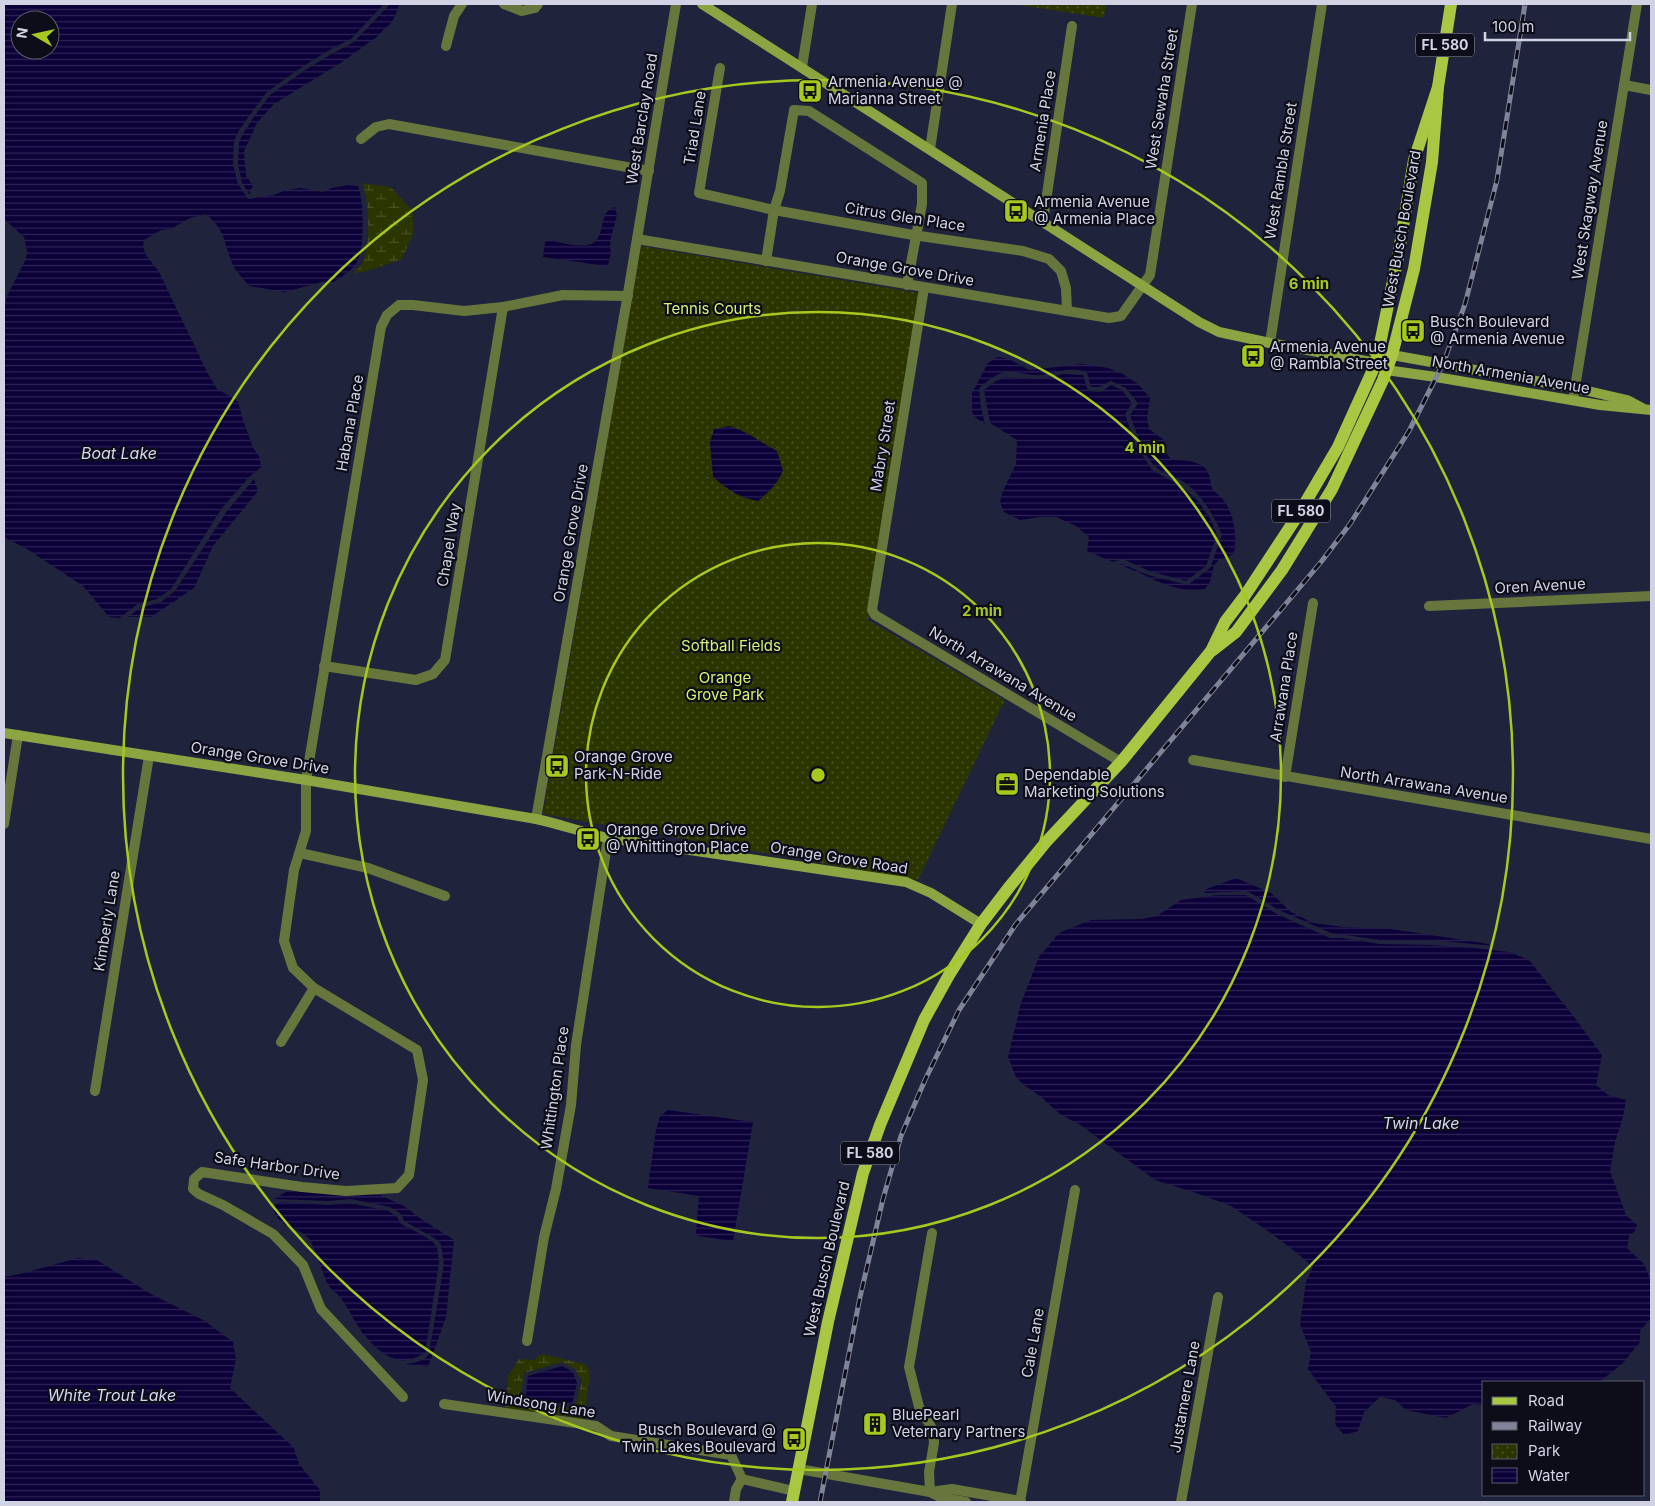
<svg xmlns="http://www.w3.org/2000/svg" width="1655" height="1506" viewBox="0 0 1655 1506" font-family="Inter,sans-serif">
<style>
.wetland{fill:url(#wetland-marsh);fill-rule:evenodd}
.park{fill:url(#park-dots)}
.water{fill:url(#water-rules);fill-rule:evenodd}
.lines{fill:none;stroke-linecap:round;stroke-linejoin:round}
.street{stroke:#67763c;stroke-width:10}
.secondary{stroke:#8ca441;stroke-width:10}
.primary{stroke:#a9c743;stroke-width:12}
.rail-casing{stroke:#818398;stroke-width:5}
.rail{stroke:#0c0d19;stroke-width:3;stroke-dasharray:9;stroke-linecap:butt}
.ring{fill:none;stroke:#a7c81f;stroke-width:2.5}
.labels{text-anchor:middle;stroke-width:4.5;stroke-linejoin:round;paint-order:stroke}
.shield{fill:#0c0d19;stroke:#9698a7;stroke-width:1}
.shield-label{font-size:14px;font-weight:bold;fill:#d1d3e4}
.poi-label{font-size:15px;fill:#d1d3e4;stroke:#0c0d19;text-anchor:start}
.street-label{font-size:15px;fill:#d1d3e4;stroke:#0c0d19}
.park-label{font-size:15px;fill:#d3f273;stroke:#0c0d19}
.water-label{font-size:16px;font-style:italic;fill:#d3d6ed;stroke:#0c0d19}
.centre{fill:#a7c81f;stroke:#0c0d19;stroke-width:2.5}
.ring-label{font-size:15px;text-anchor:middle;font-weight:bold;fill:#a7c81f;stroke:#0c0d19;stroke-width:4.5;stroke-linejoin:round;paint-order:stroke}
</style>
<defs>
<pattern id="wetland-marsh" width="20" height="14" patternUnits="userSpaceOnUse" patternTransform="scale(1.25)"><rect width="20" height="14" fill="#2b3500"/><path d="M1 5h8M5 5V1M11 12h8M15 12V8" fill="none" stroke="#495125"/></pattern>
<pattern id="park-dots" width="8" height="8" patternUnits="userSpaceOnUse" patternTransform="scale(1.25)"><rect width="8" height="8" fill="#2b3500"/><path d="M2 2h.1M6 6h.1" fill="none" stroke="#495125" stroke-width="1.8" stroke-linecap="round"/></pattern>
<pattern id="water-rules" width="6" height="5" patternUnits="userSpaceOnUse" patternTransform="scale(1.25)"><rect width="6" height="5" fill="#0b0038"/><path d="M0 2.5h6" fill="none" stroke="#2e2455"/></pattern>
</defs>
<rect width="100%" height="100%" fill="#20233c"/>
<g class="wetland">
<path d="M 362,183 L 391,187 L 407,205 L 412,209 L 414,232 L 402,259 L 374,269 L 353,274 C 355,271 359,268 361,265 C 371,249 370,200 362,183 Z"/>
<path d="M 542,1354 L 585,1364 L 590,1371 L 585,1416 L 582,1419 L 505,1408 L 508,1376 L 519,1359 L 534,1360 ZM 562,1362 L 575,1369 L 582,1381 L 575,1408 L 522,1405 L 520,1401 L 524,1373 Z"/>
</g>
<g class="park">
<path d="M 1012,4 L 1106,4 L 1104,18 Z"/>
<path d="M 641,246 L 919,293 L 868,620 L 1005,700 L 918,880 L 543,814 Z"/>
</g>
<g class="water">
<path d="M 4,4 L 384,4 L 351,39 L 331,49 L 299,69 L 267,92 L 249,116 L 238,132 L 234,141 L 233,164 L 238,184 L 248,199 L 274,195 L 283,191 L 300,188 L 323,192 L 332,188 L 348,185 L 358,186 C 364,199 365,252 356,264 C 351,271 341,277 334,282 L 322,282 L 285,292 L 249,286 C 244,279 235,271 232,263 C 223,241 226,231 206,214 L 190,218 L 171,229 L 161,230 L 144,240 L 143,247 L 146,255 L 159,272 L 208,374 L 217,389 L 233,398 L 238,402 L 243,420 L 253,448 L 259,456 L 261,467 L 249,477 L 222,508 L 171,589 L 157,599 L 138,604 L 119,618 L 109,617 L 83,586 L 27,549 L 4,537 L 4,310 L 7,296 L 26,259 L 27,251 L 24,237 L 4,219 ZM 20,20 L 50,20 L 50,50 L 20,50 Z"/>
<path d="M 390,4 L 399,4 C 397,11 395,18 390,24 C 386,29 381,31 378,36 L 342,62 L 274,104 L 257,123 L 244,151 L 246,176 L 253,186 L 250,191 L 250,195 L 242,183 L 238,164 L 239,142 L 243,134 L 253,118 L 270,95 L 302,72 L 333,53 L 354,42 Z"/>
<path d="M 615,207 L 617,215 L 611,237 L 610,246 L 611,253 L 608,265 L 606,266 L 543,257 L 545,242 L 548,240 C 560,242 574,247 587,245 C 608,243 596,211 615,207 Z"/>
<path d="M 998,357 L 1009,359 L 1029,370 L 1083,364 L 1108,368 L 1123,374 L 1138,384 L 1150,398 L 1147,418 L 1149,429 L 1164,440 L 1165,451 L 1171,460 C 1184,460 1204,460 1209,475 C 1211,479 1210,485 1213,490 C 1216,493 1219,495 1222,498 C 1235,515 1237,534 1234,554 L 1219,560 L 1214,565 L 1210,582 L 1205,589 C 1168,594 1151,574 1118,565 L 1122,564 L 1148,575 L 1188,585 L 1210,568 L 1222,535 C 1214,515 1202,495 1184,482 C 1175,476 1164,474 1156,467 C 1145,458 1135,429 1130,415 L 1137,405 L 1137,402 L 1126,388 L 1111,381 L 1099,387 L 1091,387 L 1087,373 C 1073,365 1055,373 1041,375 C 1029,376 1017,371 1005,372 C 996,374 985,382 979,389 L 981,407 L 985,424 L 976,418 L 972,412 L 972,393 L 988,363 Z"/>
<path d="M 1063,374 L 1083,375 L 1088,391 L 1101,392 L 1111,385 L 1122,390 L 1132,403 L 1125,414 L 1135,444 L 1152,470 L 1181,486 L 1198,501 L 1211,520 L 1217,535 L 1206,566 L 1186,581 L 1149,571 L 1123,559 L 1113,562 L 1087,551 L 1089,537 L 1076,526 L 1056,517 L 1040,517 L 1020,520 L 1004,512 L 1000,502 L 1003,491 L 1016,464 L 1017,440 L 990,423 L 984,390 L 996,381 L 1006,377 L 1041,379 Z"/>
<path d="M 729,426 C 745,430 762,443 777,451 L 783,471 C 777,484 769,492 758,501 C 737,497 729,490 713,477 L 710,442 L 714,429 Z"/>
<path d="M 254,479 L 258,491 L 213,546 L 194,588 L 151,617 L 128,617 L 140,608 L 161,602 L 175,591 L 227,511 Z"/>
<path d="M 1236,878 L 1271,893 L 1291,912 L 1313,923 L 1344,927 L 1391,929 L 1483,943 L 1493,946 L 1432,940 L 1380,940 L 1331,933 L 1279,910 L 1247,891 L 1205,893 L 1204,890 Z"/>
<path d="M 1218,895 L 1246,895 L 1277,914 L 1330,938 L 1342,938 L 1380,944 L 1432,945 L 1466,947 L 1509,952 L 1529,960 L 1574,1017 L 1602,1055 L 1596,1085 L 1608,1095 L 1626,1100 L 1623,1117 L 1615,1142 L 1610,1171 L 1626,1215 L 1637,1225 L 1635,1231 L 1629,1236 L 1627,1248 L 1644,1264 L 1651,1281 L 1651,1318 L 1640,1331 L 1640,1342 L 1622,1364 L 1599,1382 L 1484,1382 L 1484,1405 L 1473,1404 L 1446,1418 L 1406,1410 L 1395,1400 L 1380,1397 L 1364,1412 L 1358,1431 L 1344,1435 L 1335,1424 L 1336,1407 L 1308,1369 L 1311,1352 L 1300,1324 L 1306,1282 L 1313,1267 L 1297,1253 L 1268,1231 L 1231,1206 L 1196,1193 L 1155,1180 L 1079,1124 L 1061,1115 L 1040,1096 L 1024,1085 L 1016,1077 L 1008,1057 L 1021,1003 L 1039,957 L 1059,933 L 1091,920 L 1142,919 L 1157,916 L 1181,900 Z"/>
<path d="M 668,1110 L 753,1122 L 733,1241 L 698,1236 L 696,1233 L 699,1196 L 648,1188 L 656,1130 L 660,1116 Z"/>
<path d="M 310,1190 L 380,1195 L 404,1206 L 421,1219 L 454,1240 L 446,1317 L 428,1367 L 406,1364 C 414,1363 425,1361 429,1354 L 444,1264 L 441,1244 L 434,1238 L 404,1221 L 401,1214 L 390,1207 L 351,1199 L 328,1201 L 274,1199 L 286,1192 Z"/>
<path d="M 283,1202 L 328,1205 L 350,1203 L 389,1211 L 397,1217 L 401,1224 L 417,1232 L 432,1241 L 437,1247 L 439,1263 L 425,1353 C 417,1357 408,1362 399,1360 C 381,1356 365,1338 356,1323 C 351,1315 346,1304 340,1297 C 336,1292 330,1289 327,1283 C 321,1269 318,1254 310,1240 C 300,1226 281,1231 273,1209 L 276,1203 Z"/>
<path d="M 78,1258 L 97,1260 L 149,1293 L 203,1320 L 233,1342 L 236,1359 L 230,1388 L 294,1448 L 299,1464 L 320,1490 L 320,1502 L 4,1502 L 4,1277 L 24,1273 Z"/>
<path d="M 562,1366 L 573,1372 L 577,1383 L 572,1404 L 525,1402 L 528,1376 Z"/>
</g>
<g class="lines">
<g class="street">
<path d="M 504,4 L 522,11 L 535,8 L 538,4"/>
<path d="M 446,46 L 454,16 L 462,4"/>
<path d="M 802,67 L 812,4"/>
<path d="M 720,68 L 699,193 L 774,210 L 913,235 L 1023,251 L 1049,259 L 1061,271 L 1066,288 L 1067,311"/>
<path d="M 1624,85 L 1651,90"/>
<path d="M 361,139 L 376,127 L 389,124 L 649,171"/>
<path d="M 930,149 L 952,4"/>
<path d="M 1043,221 L 1072,26"/>
<path d="M 637,239 L 1109,318 L 1121,316 L 1150,275 L 1192,4"/>
<path d="M 766,261 L 774,210 L 780,191 L 794,110 L 809,111 L 922,183 L 922,204 L 907,285"/>
<path d="M 924,288 L 872,610 L 875,615 L 1121,762"/>
<path d="M 1270,343 L 1322,4"/>
<path d="M 1573,400 L 1637,4"/>
<path d="M 1429,606 L 1651,596"/>
<path d="M 324,666 L 416,680 L 433,674 L 445,660 L 503,307"/>
<path d="M 1193,760 L 1651,839"/>
<path d="M 1285,777 L 1313,603"/>
<path d="M 536,819 L 627,299 L 676,4"/>
<path d="M 4,824 L 18,735"/>
<path d="M 300,853 L 368,868 L 445,896"/>
<path d="M 281,1042 L 314,988"/>
<path d="M 95,1091 L 149,756"/>
<path d="M 527,1341 L 544,1237 L 556,1189 L 571,1105 L 576,1045 L 608,838"/>
<path d="M 403,1397 L 321,1309 L 303,1265 L 273,1234 L 223,1205 L 199,1194 L 193,1189 L 194,1179 L 202,1172 L 302,1187 L 346,1191 L 397,1188 L 409,1175 L 423,1080 L 417,1050 L 314,988 L 293,968 L 284,941 L 294,870 L 306,831 L 306,780 L 381,327 L 387,315 L 399,305 L 413,305 L 464,311 L 503,307 L 563,295 L 628,296"/>
<path d="M 444,1404 L 596,1426 L 611,1436 L 731,1455 L 742,1479"/>
<path d="M 799,1469 L 930,1492 L 940,1497 L 966,1502"/>
<path d="M 742,1479 L 794,1491"/>
<path d="M 930,1492 L 929,1472 L 934,1443 L 933,1430 L 919,1407 L 909,1367 L 932,1233"/>
<path d="M 930,1492 L 952,1489 L 1015,1500 L 1021,1502"/>
<path d="M 734,1502 L 736,1489 L 742,1479"/>
<path d="M 1020,1502 L 1075,1190"/>
<path d="M 1181,1502 L 1218,1297"/>
</g>
<g class="secondary">
<path d="M 702,4 L 1199,322 L 1219,332 L 1270,343 L 1376,363 L 1386,370 L 1436,377 L 1600,405 L 1651,410"/>
<path d="M 1386,358 L 1392,355 L 1575,388 L 1627,400 L 1642,408"/>
<path d="M 4,733 L 306,780 L 536,819 C 560,824 584,833 608,838 L 906,882 L 931,893 L 981,924"/>
</g>
<g class="primary">
<path d="M 1213,650 L 1236,632 L 1282,570 L 1332,489 L 1383,380 L 1392,355 L 1414,269 L 1432,162 L 1438,87 L 1451,4"/>
<path d="M 792,1502 L 828,1322 L 863,1173 L 880,1125 L 924,1020 L 949,975 L 981,924 L 1010,886 L 1046,842 L 1121,762 L 1211,651 L 1225,622 L 1244,597 L 1298,515 L 1338,447 L 1376,363 L 1398,257 L 1414,160 L 1438,87"/>
</g>
<defs>
<path id="rail" d="M 820,1502 L 860,1297 L 883,1199 L 901,1136 L 925,1080 L 959,1010 L 1016,924 L 1321,562 L 1350,524 L 1409,431 L 1443,364 L 1456,329 L 1465,304 L 1497,180 L 1525,4"/>
</defs>
<use href="#rail" class="rail-casing"/>
<use href="#rail" class="rail"/>
</g>
<g class="ring">
<circle cx="818" cy="775" r="232"/>
<circle cx="818" cy="775" r="463"/>
<circle cx="818" cy="775" r="695"/>
</g>
<defs>
<symbol id="bus-square" viewBox="-11 -11 22 22"><rect x="-9" y="-9" width="18" height="18" rx="4" fill="#a7c81f" stroke="#0c0d19"/><path d="M-5-6H5V4H4V6H2V4H-2V6H-4V4H-5ZM-3.5-4V0h7V-4ZM-3.5 1.2v1.5H-2V1.2ZM2 1.2v1.5H3.5V1.2Z" fill="#111"/></symbol>
<symbol id="office-square" viewBox="-11 -11 22 22"><rect x="-9" y="-9" width="18" height="18" rx="4" fill="#a7c81f" stroke="#0c0d19"/><path d="M-6-3h4V-5.5h4V-3h4V5H-6ZM-1-4.5V-3h2v-1.5ZM-6 0V1H6V0Z" fill="#111"/></symbol>
<symbol id="building-square" viewBox="-11 -11 22 22"><rect x="-9" y="-9" width="18" height="18" rx="4" fill="#a7c81f" stroke="#0c0d19"/><path d="M-4-6H4V6H1V3H-1V6H-4ZM-2.5-4.3h1.7v1.8h-1.7ZM.8-4.3h1.7v1.8H.8ZM-2.5-1h1.7V.8h-1.7ZM.8-1h1.7V.8H.8Z" fill="#111"/></symbol>
</defs>
<g fill-rule="evenodd">
<use href="#bus-square" x="796" y="77" width="28" height="28"/>
<use href="#bus-square" x="1002" y="197" width="28" height="28"/>
<use href="#bus-square" x="1399" y="317" width="28" height="28"/>
<use href="#bus-square" x="1239" y="342" width="28" height="28"/>
<use href="#bus-square" x="543" y="752" width="28" height="28"/>
<use href="#office-square" x="993" y="770" width="28" height="28"/>
<use href="#bus-square" x="574" y="825" width="28" height="28"/>
<use href="#building-square" x="861" y="1410" width="28" height="28"/>
<use href="#bus-square" x="780" y="1425" width="28" height="28"/>
</g>
<g class="labels">
<g class="shield">
<rect x="1416" y="33.5" width="58" height="23" rx="4"/>
<rect x="1272" y="499.5" width="58" height="23" rx="4"/>
<rect x="841" y="1141.5" width="58" height="23" rx="4"/>
</g>
<g class="shield-label">
<text x="1445" y="50">FL 580</text>
<text x="1301" y="516">FL 580</text>
<text x="870" y="1158">FL 580</text>
</g>
<g class="poi-label">
<text x="828" y="87">Armenia Avenue @<tspan x="828" dy="17">Marianna Street</tspan></text>
<text x="1034" y="207">Armenia Avenue<tspan x="1034" dy="17">@ Armenia Place</tspan></text>
<text x="1430" y="327">Busch Boulevard<tspan x="1430" dy="17">@ Armenia Avenue</tspan></text>
<text x="1270" y="352">Armenia Avenue<tspan x="1270" dy="17">@ Rambla Street</tspan></text>
<text x="574" y="762">Orange Grove<tspan x="574" dy="17">Park-N-Ride</tspan></text>
<text x="1024" y="780">Dependable<tspan x="1024" dy="17">Marketing Solutions</tspan></text>
<text x="606" y="835">Orange Grove Drive<tspan x="606" dy="17">@ Whittington Place</tspan></text>
<text x="892" y="1420">BluePearl<tspan x="892" dy="17">Veternary Partners</tspan></text>
<text x="776" y="1435" text-anchor="end">Busch Boulevard @<tspan x="776" dy="17">Twin Lakes Boulevard</tspan></text>
</g>
<g class="street-label">
<text transform="translate(1162 99) rotate(-81)" y="5">West Sewaha Street</text>
<text transform="translate(642 119) rotate(-81)" y="5">West Barclay Road</text>
<text transform="translate(1043 121) rotate(-81)" y="5">Armenia Place</text>
<text transform="translate(695 128) rotate(-81)" y="5">Triad Lane</text>
<text transform="translate(1281 171) rotate(-81)" y="5">West Rambla Street</text>
<text transform="translate(1590 200) rotate(-81)" y="5">West Skagway Avenue</text>
<text transform="translate(905 217) rotate(9)" y="5">Citrus Glen Place</text>
<text transform="translate(1402 229) rotate(-80)" y="5">West Busch Boulevard</text>
<text transform="translate(905 269) rotate(10)" y="5">Orange Grove Drive</text>
<text transform="translate(1511 375) rotate(10)" y="5">North Armenia Avenue</text>
<text transform="translate(350 423) rotate(-80)" y="5">Habana Place</text>
<text transform="translate(883 446) rotate(-81)" y="5">Mabry Street</text>
<text transform="translate(571 533) rotate(-80)" y="5">Orange Grove Drive</text>
<text transform="translate(449 545) rotate(-81)" y="5">Chapel Way</text>
<text transform="translate(1540 586) rotate(-3)" y="5">Oren Avenue</text>
<text transform="translate(1003 674) rotate(31)" y="5">North Arrawana Avenue</text>
<text transform="translate(1284 687) rotate(-81)" y="5">Arrawana Place</text>
<text transform="translate(260 758) rotate(9)" y="5">Orange Grove Drive</text>
<text transform="translate(1424 785) rotate(9)" y="5">North Arrawana Avenue</text>
<text transform="translate(839 858) rotate(9)" y="5">Orange Grove Road</text>
<text transform="translate(107 921) rotate(-81)" y="5">Kimberly Lane</text>
<text transform="translate(555 1088) rotate(-82)" y="5">Whittington Place</text>
<text transform="translate(277 1166) rotate(8)" y="5">Safe Harbor Drive</text>
<text transform="translate(827 1259) rotate(-77)" y="5">West Busch Boulevard</text>
<text transform="translate(1033 1343) rotate(-80)" y="5">Cale Lane</text>
<text transform="translate(1185 1397) rotate(-80)" y="5">Justamere Lane</text>
<text transform="translate(541 1404) rotate(9)" y="5">Windsong Lane</text>
</g>
<g class="park-label">
<text x="712" y="314">Tennis Courts</text>
<text x="731" y="651">Softball Fields</text>
<text x="725" y="683">Orange<tspan x="725" dy="17">Grove Park</tspan></text>
</g>
<g class="water-label">
<text x="119" y="459">Boat Lake</text>
<text x="1421" y="1129">Twin Lake</text>
<text x="112" y="1401">White Trout Lake</text>
</g>
</g>
<circle cx="818" cy="775" r="8" class="centre"/>
<g class="ring-label">
<text x="1309" y="289">6 min</text>
<text x="1145" y="453">4 min</text>
<text x="982" y="616">2 min</text>
</g>
<rect width="1655" height="1506" fill="none" stroke="#d1d3e4" stroke-width="10"/>
<rect x="1482" y="1381" width="162" height="115" fill="#0c0d19" stroke="#5b5c6a"/>
<rect x="1492" y="1397" width="25" height="8" fill="#a9c743" stroke="#5b5c6a"/>
<text x="1528" y="1406" font-size="15" fill="#d1d3e4">Road</text>
<rect x="1492" y="1422" width="25" height="8" fill="#818398" stroke="#5b5c6a"/>
<text x="1528" y="1431" font-size="15" fill="#d1d3e4">Railway</text>
<rect x="1492" y="1444" width="25" height="15" fill="url(#park-dots)" stroke="#5b5c6a"/>
<text x="1528" y="1456" font-size="15" fill="#d1d3e4">Park</text>
<rect x="1492" y="1468" width="25" height="15" fill="url(#water-rules)" stroke="#5b5c6a"/>
<text x="1528" y="1481" font-size="15" fill="#d1d3e4">Water</text>
<g transform="translate(35 35) rotate(279)"><circle r="24" fill="#0c0d19" stroke="#5b5c6a"/>
<path d="M0-4L9 19L0 12L-9 19Z" fill="#a7c81f"/>
<text y="-8" font-size="14" font-weight="bold" text-anchor="middle" fill="#d1d3e4">N</text>
</g>
<path d="M1485 32v8h145v-8" fill="none" stroke="#d1d3e4" stroke-width="2.5"/>
<text x="1492" y="32" font-size="15" fill="#d1d3e4" stroke="#0c0d19" stroke-width="4" paint-order="stroke">100 m</text>
</svg>
